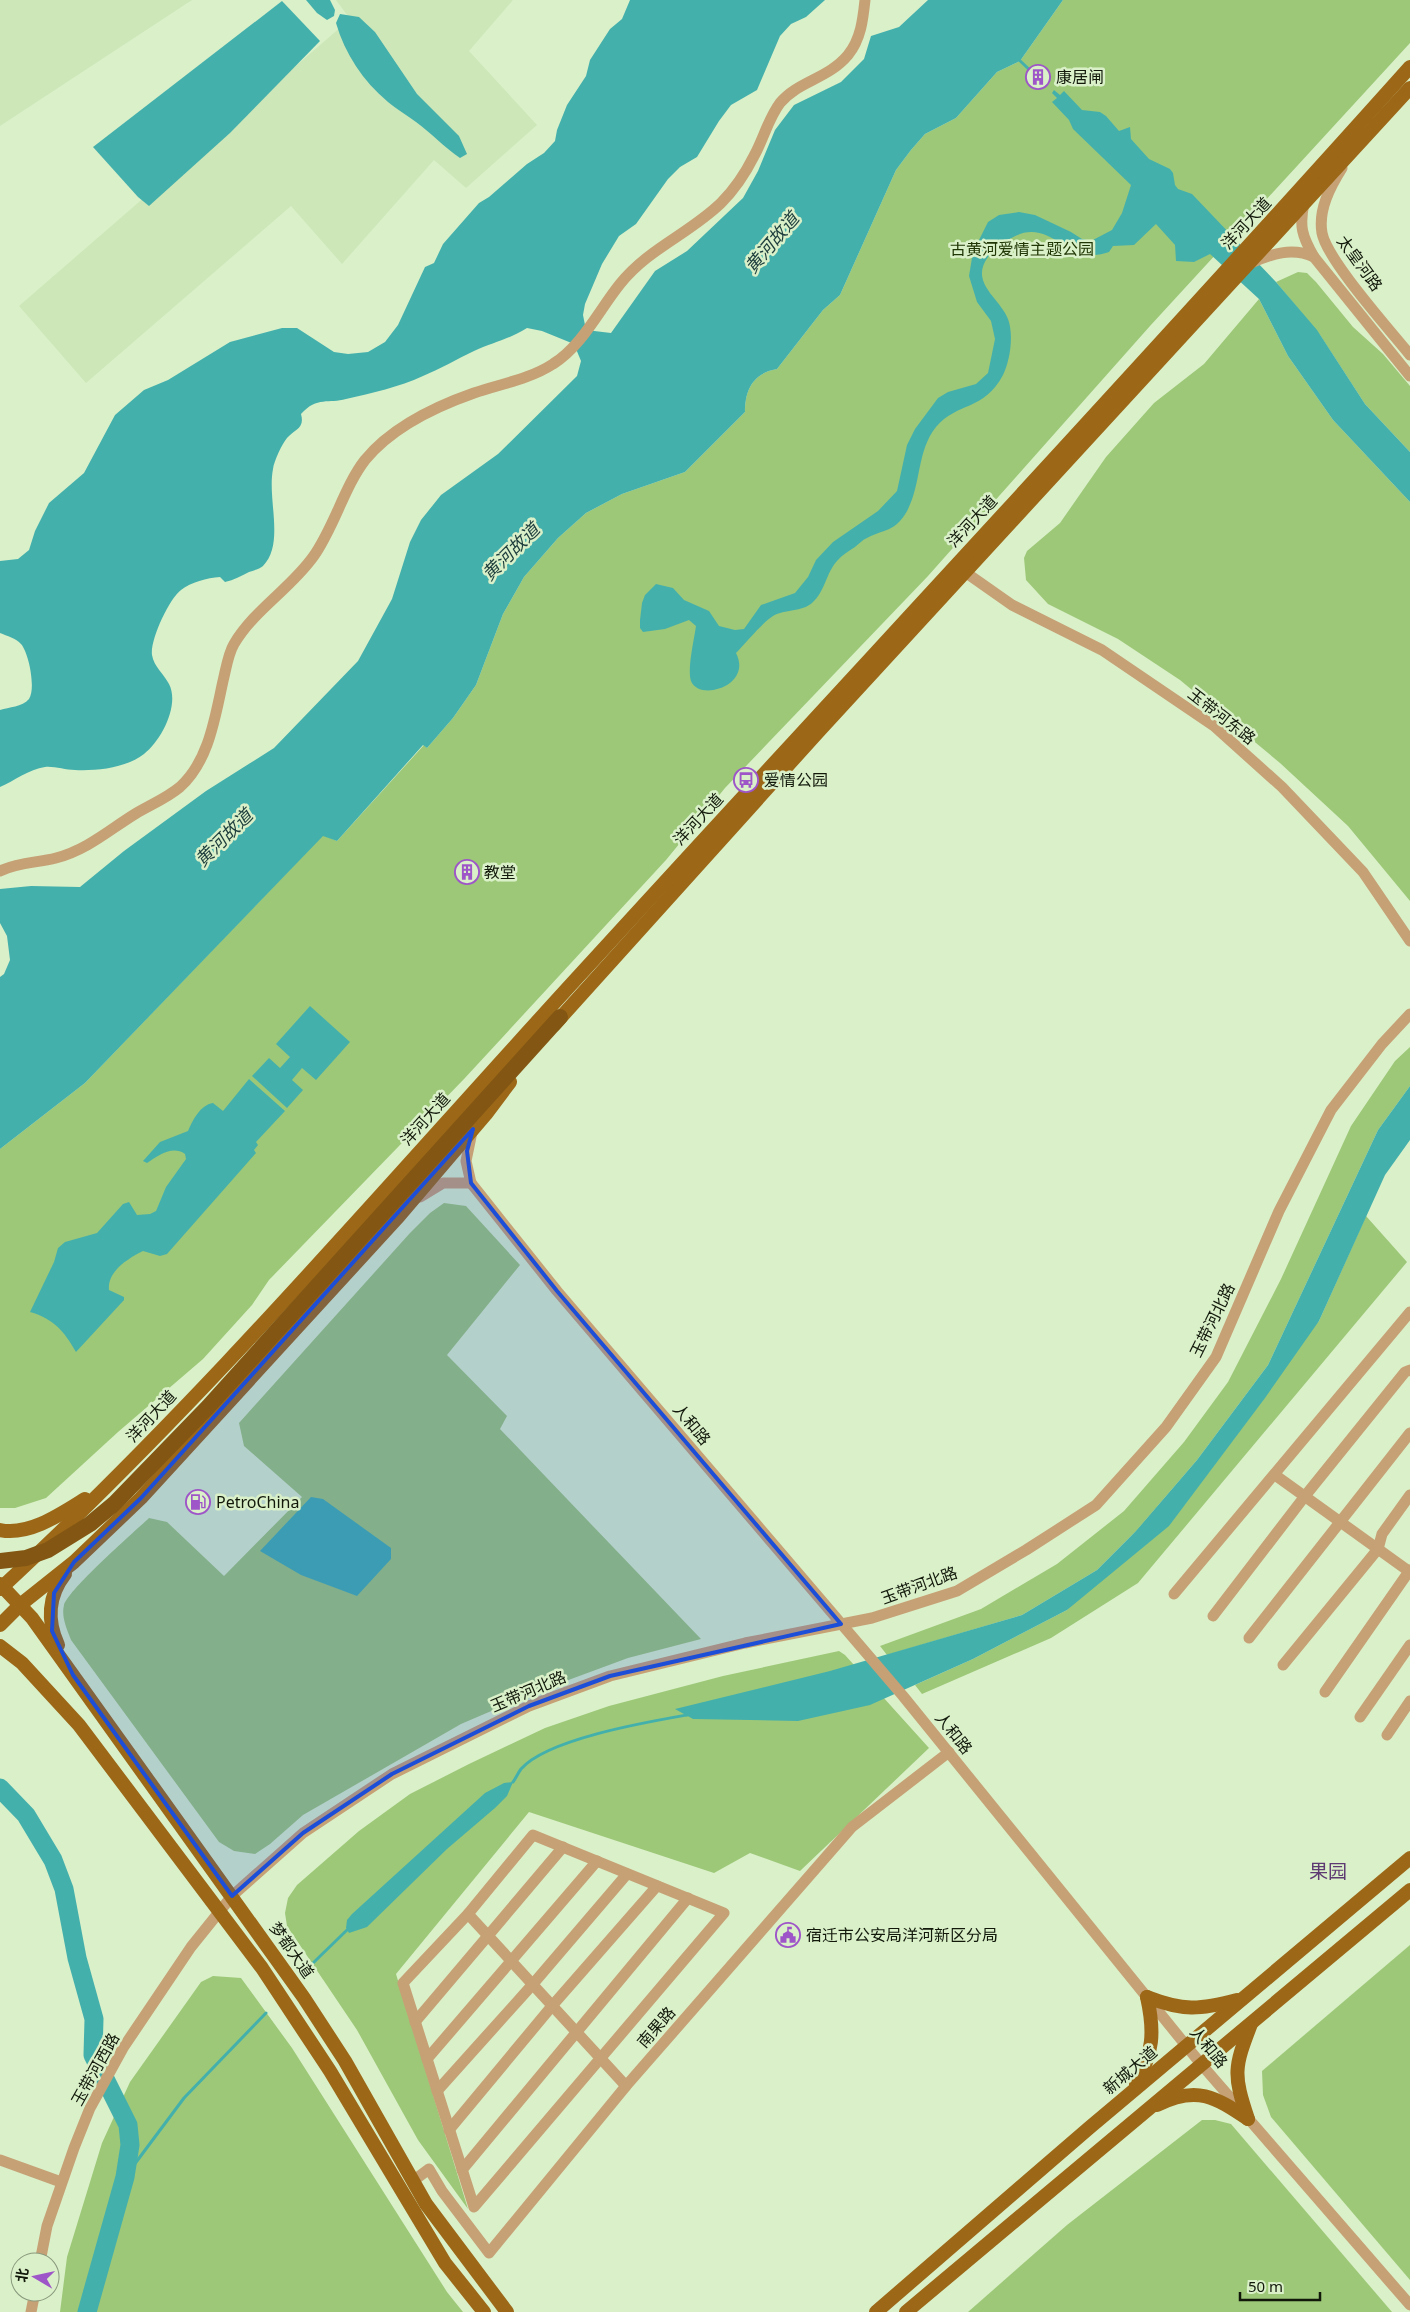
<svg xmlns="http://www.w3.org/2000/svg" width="1410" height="2312" viewBox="0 0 1410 2312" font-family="'Noto Sans','Noto Sans SC',sans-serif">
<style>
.built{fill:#cde7b9}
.green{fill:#9dc878}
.water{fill:#44b0ac}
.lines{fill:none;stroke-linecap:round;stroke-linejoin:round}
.stream{stroke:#44b0ac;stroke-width:3}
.river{stroke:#44b0ac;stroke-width:19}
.minor{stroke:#c6a175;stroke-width:11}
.major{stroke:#9c6818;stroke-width:14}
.highway{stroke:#835713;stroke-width:16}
.marked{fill:#1d4ed8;fill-opacity:0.2;stroke:#1d4ed8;stroke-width:4;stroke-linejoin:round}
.labels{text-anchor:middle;stroke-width:5;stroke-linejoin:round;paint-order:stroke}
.poi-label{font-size:16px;fill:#12190b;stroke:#daf0c9;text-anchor:start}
.street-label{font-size:16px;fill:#12190b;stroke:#daf0c9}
.park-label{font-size:16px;fill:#203605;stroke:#daf0c9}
.water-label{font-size:18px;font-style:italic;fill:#1d3d3c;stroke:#daf0c9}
.quarter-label{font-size:19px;fill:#5e3a73;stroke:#daf0c9}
</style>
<rect width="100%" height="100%" fill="#daf0c9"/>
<g class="built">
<path d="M 0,0 L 192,0 L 0,126 Z"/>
<path d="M 336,0 L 513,0 L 469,51 L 537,125 L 466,188 L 434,160 L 342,264 L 291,206 L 86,383 L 19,306 L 350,19 Z"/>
</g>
<g class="green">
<path d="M 1063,0 L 1410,0 L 1410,43 L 1150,326 L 928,576 L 725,788 L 666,860 L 464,1079 L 269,1280 L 252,1305 L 203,1359 L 118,1432 L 46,1498 L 15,1508 L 0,1508 L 0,1149 L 85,1083 L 323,835 L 337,841 L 424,745 L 427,748 L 453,718 L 476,685 L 503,614 L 524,577 L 558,538 L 586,513 L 622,494 L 685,472 L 745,412 C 745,390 753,373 777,369 L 823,310 L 840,295 L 896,170 L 911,150 L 925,134 L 956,118 L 997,72 L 1020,61 Z"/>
<path d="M 1298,272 L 1307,273 L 1316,282 L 1353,327 L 1383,354 L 1410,386 L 1410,452 L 1365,404 L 1320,335 L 1276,282 Z"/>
<path d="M 1259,299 L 1288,356 L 1333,420 L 1410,502 L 1410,901 L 1348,826 L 1280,763 L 1180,680 L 1118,639 L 1048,604 L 1026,580 L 1024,558 L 1027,551 L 1060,523 L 1106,457 L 1154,403 L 1204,364 Z"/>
<path d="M 1410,1047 L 1410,1086 L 1378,1130 L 1268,1365 L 1197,1460 L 1136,1531 L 1097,1570 L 1022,1615 L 887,1655 L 880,1646 L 981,1609 L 1057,1564 L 1124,1511 L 1184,1442 L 1228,1382 L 1281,1279 L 1351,1126 L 1395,1061 Z"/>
<path d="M 444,1203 L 466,1206 L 520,1265 L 447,1355 L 507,1416 L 500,1429 L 701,1639 L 628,1658 L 536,1692 L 461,1724 L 303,1815 L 270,1844 L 255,1854 L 234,1851 L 219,1842 L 71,1640 C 67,1629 61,1617 64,1605 C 69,1589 133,1533 149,1518 L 167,1522 L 224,1576 L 302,1497 L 244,1446 L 239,1423 L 410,1233 L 430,1213 Z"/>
<path d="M 1366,1216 L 1407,1262 L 1138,1583 L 1051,1638 L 922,1694 L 915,1685 L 973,1659 L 1067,1610 L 1319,1321 Z"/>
<path d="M 839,1651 L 845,1655 L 929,1748 L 800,1871 L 750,1853 L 714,1873 L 529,1812 L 396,1974 L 468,2209 L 418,2140 L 357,2030 L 287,1926 L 285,1913 L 288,1898 L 297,1885 L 359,1831 L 410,1794 L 469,1764 L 545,1728 L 609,1706 L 723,1676 Z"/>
<path d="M 1410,1945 L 1410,2280 L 1271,2117 L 1263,2095 L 1262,2071 Z"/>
<path d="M 213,1976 L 241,1978 L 292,2048 L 447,2292 L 463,2312 L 60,2312 L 67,2257 L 102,2143 L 130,2082 L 201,1982 Z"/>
<path d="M 1202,2120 L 1215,2120 L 1231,2124 L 1392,2312 L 968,2312 L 1067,2225 Z"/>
</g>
<g class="water">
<path d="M 306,0 L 330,0 L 335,10 L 334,16 L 327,20 L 317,13 Z"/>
<path d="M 630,0 L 825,0 L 806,17 L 791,24 L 780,36 L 757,90 L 731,105 L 719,121 L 697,157 L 680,167 L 668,179 L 636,224 L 619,236 L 602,264 L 585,304 L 583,315 L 586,330 L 611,333 L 655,271 L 687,251 L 743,198 L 758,171 L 775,130 L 794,105 L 841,82 L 864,59 L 871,36 L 899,27 L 928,0 L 1063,0 L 1020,61 L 997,72 L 956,118 L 925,134 L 911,150 L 896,170 L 840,295 L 823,310 L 777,369 C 753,373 745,390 745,412 L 685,472 L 622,494 L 586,513 L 558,538 L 524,577 L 503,614 L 476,685 L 453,718 L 427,748 L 423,745 L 337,841 L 323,836 L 85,1083 L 0,1149 L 0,977 L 4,974 L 10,960 L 7,936 L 0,923 L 0,889 L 31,886 L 80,887 L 124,851 L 206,791 L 274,748 L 358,661 L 392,599 L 410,542 L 421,520 L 441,495 L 498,454 L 577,376 L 581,361 L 574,344 L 542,331 L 527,328 C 507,340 494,342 474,351 C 457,359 440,369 423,376 C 399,387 372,393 346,399 C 329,404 317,396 301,414 C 305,429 295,429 287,438 C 282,444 274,461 273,469 C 267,499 285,544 263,566 C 260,569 254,570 249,572 C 241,576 234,580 225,582 L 220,577 C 207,578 191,582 181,590 C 169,599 150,640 152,655 C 154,667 164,674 169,684 C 180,705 161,741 144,754 C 126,768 97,771 75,770 C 65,770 54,766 45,767 C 29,769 14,781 0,787 L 0,710 C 9,707 22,707 29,699 C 36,689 29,653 21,644 C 16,638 7,636 0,633 L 0,561 L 18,559 L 29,550 L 35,531 L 49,503 L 84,473 L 115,415 L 144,390 L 168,380 L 230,342 L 282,328 L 297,328 L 334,352 L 348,354 L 368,352 L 385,342 L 398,325 L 425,267 L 434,263 L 443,244 L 479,203 L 489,197 L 527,164 L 544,153 L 555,141 L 557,130 L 567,105 L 586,76 L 590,60 L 610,29 L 622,19 Z"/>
<path d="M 282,1 L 320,41 L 230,133 L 149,206 L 138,197 L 93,147 Z"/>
<path d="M 340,14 L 359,17 L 375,32 L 417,94 L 459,136 L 467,154 L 460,158 C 444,147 431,133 416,122 C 407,115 396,109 388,102 C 363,81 345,54 336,23 Z"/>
<path d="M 1054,90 L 1060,95 L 1064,91 L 1082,110 L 1100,112 L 1106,116 L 1119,131 L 1130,127 L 1131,139 L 1149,159 L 1170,169 L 1173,173 L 1175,185 L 1178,189 L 1192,194 L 1276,282 L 1317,330 L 1365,404 L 1410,452 L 1410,502 L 1333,420 L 1288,356 L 1259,299 L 1210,254 L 1194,262 L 1176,261 L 1175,245 L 1156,224 L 1134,245 L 1113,246 L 1109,252 C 1064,269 1048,206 1002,245 C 998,248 991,252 988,257 C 969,283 1000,298 1008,319 C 1014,335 1010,361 1003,375 C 984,411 957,402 936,427 C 914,454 923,495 900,521 C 892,531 877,532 867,538 C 862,540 859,544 855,547 C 849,551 842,555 837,561 C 826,573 825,592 812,603 C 802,612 785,609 773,616 C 763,622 745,644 736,653 C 753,686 699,702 691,681 C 687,669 694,640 696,626 L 689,620 L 665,629 L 643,632 L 640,628 L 640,620 L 642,603 L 645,595 L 656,584 L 673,588 L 684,600 L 709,611 L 719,626 L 735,630 L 744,629 L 761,605 L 795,593 L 808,577 L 816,560 L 833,542 L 878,511 L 897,491 L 907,445 L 915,429 L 938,398 L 948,392 L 976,384 L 988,373 L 995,339 L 991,321 L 977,302 L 969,276 L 973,252 L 988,222 L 999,215 L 1019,212 L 1035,215 L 1071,232 L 1082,239 L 1091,241 L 1112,230 L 1122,213 L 1131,185 L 1073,129 L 1069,120 L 1052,102 L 1057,98 L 1052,93 Z"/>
<path d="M 310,1006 L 350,1042 L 316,1080 L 302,1068 L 292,1080 L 303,1090 L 287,1108 L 252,1076 L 269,1058 L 280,1068 L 290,1057 L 276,1044 Z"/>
<path d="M 249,1079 L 285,1111 L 256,1142 L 258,1145 L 254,1150 L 256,1153 L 167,1254 L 160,1256 L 143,1251 C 129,1258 107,1271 109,1290 L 124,1297 L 124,1300 L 76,1352 C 64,1331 54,1319 30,1312 L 54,1262 L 58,1248 L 65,1242 L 97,1233 L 123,1204 L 129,1202 L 137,1215 L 150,1214 L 156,1211 L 166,1187 L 186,1159 L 185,1154 C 172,1145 158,1156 147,1163 L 143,1161 L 160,1142 L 188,1131 C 193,1120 200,1105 213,1103 L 223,1111 Z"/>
<path d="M 1410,1086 L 1410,1140 L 1385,1175 L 1319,1321 L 1265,1398 L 1169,1526 L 1067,1610 L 973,1659 L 870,1705 L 798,1721 L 693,1719 L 675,1709 L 830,1671 L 1022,1615 L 1097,1570 L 1136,1531 L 1197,1460 L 1268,1365 L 1378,1130 Z"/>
<path d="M 311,1497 L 323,1499 L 391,1548 L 391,1559 L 357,1596 L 301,1575 L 260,1551 Z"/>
<path d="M 513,1782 L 507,1796 L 495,1808 L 447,1849 L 367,1927 L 349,1933 L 346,1928 L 347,1920 L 352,1914 L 485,1793 L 504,1783 Z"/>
</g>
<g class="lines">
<g class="stream">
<path d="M 1017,58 L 1034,74"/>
<path d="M 513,1782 C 516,1778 518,1773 521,1769 C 547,1739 647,1722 687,1715"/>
<path d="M 312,1964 L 347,1930"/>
<path d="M 125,2177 L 184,2098 L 266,2013"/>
</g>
<path class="river" d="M 0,1788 L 26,1815 L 53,1860 L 64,1889 L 77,1958 L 94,2019 L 93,2055 L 128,2125 L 130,2145 L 125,2177 L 87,2312"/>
<g class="minor">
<path d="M 1342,168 C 1330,187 1318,210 1322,233 C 1327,260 1390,330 1410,355"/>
<path d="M 1304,203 C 1299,226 1302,236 1314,257"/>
<path d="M 1251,263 C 1271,254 1292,247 1314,257 L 1410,376"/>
<path d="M 965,572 L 1012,605 L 1102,650 L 1214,726 L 1282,787 L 1363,872 L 1410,941"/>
<path d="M 0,871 C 19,862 37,863 56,858 C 87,850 109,830 135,814 C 150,805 167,798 180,787 C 209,761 215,717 223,681 C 226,669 228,654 234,644 C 254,610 290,589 313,557 C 334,528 344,487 365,460 C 392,427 434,407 474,393 C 501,384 530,379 553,364 C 582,346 599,310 620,284 C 649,248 689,234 721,203 C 734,190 746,172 754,156 C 764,138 768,119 780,103 C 798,81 828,79 848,55 C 861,39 863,19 865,0"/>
<path d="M 471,1183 L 557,1291 L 903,1696 L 1201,2064 L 1410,2305"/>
<path d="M 420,1197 L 443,1183 L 471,1183 L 466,1161 L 472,1132"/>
<path d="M 1275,1475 L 1410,1572"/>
<path d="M 1174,1594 L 1410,1312"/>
<path d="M 1213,1616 L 1305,1496 L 1405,1372 L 1410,1370"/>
<path d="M 1249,1638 L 1410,1433"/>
<path d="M 1283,1665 L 1378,1549 L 1382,1534 L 1410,1495"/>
<path d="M 1325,1692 L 1410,1570"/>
<path d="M 1360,1717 L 1410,1645"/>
<path d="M 1387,1735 L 1410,1701"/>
<path d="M 533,1835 L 724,1913 L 474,2207 L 403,1983 L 468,1914 Z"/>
<path d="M 468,1914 L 626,2086"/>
<path d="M 415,2022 L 563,1847"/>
<path d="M 427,2059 L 597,1861"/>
<path d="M 437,2091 L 533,1984 L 627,1874"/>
<path d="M 449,2130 L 552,2006 L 657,1886"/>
<path d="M 0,2160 L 61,2182"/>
<path d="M 462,2170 L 688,1898"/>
<path d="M 413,2181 L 429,2169 L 442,2191 L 489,2253 L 626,2086 L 852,1827 L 949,1752"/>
<path d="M 40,2262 L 47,2226 L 74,2148 L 90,2108 L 123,2048 L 191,1947 L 232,1896 L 303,1833 L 392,1774 L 529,1706 L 610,1676 L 745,1643 L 872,1618 L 957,1591 L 1026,1550 L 1096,1505 L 1166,1427 L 1216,1357 L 1279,1211 L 1331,1110 L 1382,1044 L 1410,1014"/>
<path d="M 31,2312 L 35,2292"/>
</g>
<g class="major">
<path d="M 554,1025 L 818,732 L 1410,88"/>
<path d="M 0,1530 C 29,1536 61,1514 85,1499"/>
<path d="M 0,1584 L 32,1618 L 304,1998 L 345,2061 L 426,2204 L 507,2312"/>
<path d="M 0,1589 C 210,1395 394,1177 587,967 C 861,667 1139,370 1410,67"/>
<path d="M 0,1625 L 20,1605 L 74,1562 L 141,1498 L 399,1216 L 486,1114 L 510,1082"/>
<path d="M 58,1645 C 47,1621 48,1596 65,1574"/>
<path d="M 0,1646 L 22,1663 L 79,1725 L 262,1968 L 330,2071 L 445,2263 L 484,2312"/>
<path d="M 1147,1997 C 1183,2011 1199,2010 1237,2000"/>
<path d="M 1136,2085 C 1153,2052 1155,2033 1147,1997"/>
<path d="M 1157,2105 C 1197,2085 1215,2097 1248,2119"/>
<path d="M 1248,2119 C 1233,2074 1234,2068 1251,2024"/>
<path d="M 876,2312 L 1089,2128 L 1410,1858"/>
<path d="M 906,2312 L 1410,1890"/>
</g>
<path class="highway" d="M 0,1561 L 26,1558 L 48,1550 L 90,1524 L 114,1504 L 208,1407 L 560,1017"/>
</g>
<path class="marked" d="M 473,1129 L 467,1151 L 471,1183 L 557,1291 L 841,1624 L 610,1676 L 529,1706 L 392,1774 L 303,1833 L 232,1896 L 73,1675 L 52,1631 L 54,1593 L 74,1562 L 141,1498 Z"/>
<defs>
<symbol id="building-ring" viewBox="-11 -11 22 22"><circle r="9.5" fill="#daf0c9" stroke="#9e55c8" stroke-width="1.5"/><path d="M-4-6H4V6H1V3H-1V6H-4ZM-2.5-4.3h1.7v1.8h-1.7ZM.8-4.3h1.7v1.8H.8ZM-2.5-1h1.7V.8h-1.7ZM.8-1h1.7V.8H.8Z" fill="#9e55c8"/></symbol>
<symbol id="bus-ring" viewBox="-11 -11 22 22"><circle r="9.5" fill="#daf0c9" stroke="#9e55c8" stroke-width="1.5"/><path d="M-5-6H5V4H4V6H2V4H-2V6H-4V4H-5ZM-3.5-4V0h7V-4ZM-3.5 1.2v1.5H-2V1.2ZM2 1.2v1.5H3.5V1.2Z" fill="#9e55c8"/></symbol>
<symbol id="fuel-ring" viewBox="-11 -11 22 22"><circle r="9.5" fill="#daf0c9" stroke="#9e55c8" stroke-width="1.5"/><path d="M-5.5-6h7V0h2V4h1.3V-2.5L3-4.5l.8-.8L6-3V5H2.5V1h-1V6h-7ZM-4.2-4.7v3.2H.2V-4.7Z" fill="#9e55c8"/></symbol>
<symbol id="civic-ring" viewBox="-11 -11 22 22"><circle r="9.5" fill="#daf0c9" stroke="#9e55c8" stroke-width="1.5"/><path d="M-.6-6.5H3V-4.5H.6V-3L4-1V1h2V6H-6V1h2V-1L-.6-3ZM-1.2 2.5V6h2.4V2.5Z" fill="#9e55c8"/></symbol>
</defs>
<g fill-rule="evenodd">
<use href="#building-ring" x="1024" y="63" width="28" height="28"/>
<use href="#bus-ring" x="732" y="766" width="28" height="28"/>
<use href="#building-ring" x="453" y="858" width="28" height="28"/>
<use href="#fuel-ring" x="184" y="1488" width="28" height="28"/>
<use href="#civic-ring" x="774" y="1921" width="28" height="28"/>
</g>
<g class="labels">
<g class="poi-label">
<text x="1056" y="83">康居闸</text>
<text x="764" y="786">爱情公园</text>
<text x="484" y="878">教堂</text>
<text x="216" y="1508">PetroChina</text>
<text x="806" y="1941">宿迁市公安局洋河新区分局</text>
</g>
<g class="street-label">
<text transform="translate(1246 223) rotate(-47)" y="6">洋河大道</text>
<text transform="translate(1360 263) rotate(54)" y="6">太皇河路</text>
<text transform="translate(972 521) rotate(-47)" y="6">洋河大道</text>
<text transform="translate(1222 716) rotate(38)" y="6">玉带河东路</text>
<text transform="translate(698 819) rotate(-47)" y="6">洋河大道</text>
<text transform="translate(425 1119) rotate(-48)" y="6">洋河大道</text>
<text transform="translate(1212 1320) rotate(-64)" y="6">玉带河北路</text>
<text transform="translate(151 1416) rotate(-47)" y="6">洋河大道</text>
<text transform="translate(692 1424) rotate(50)" y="6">人和路</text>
<text transform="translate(919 1585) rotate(-20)" y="6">玉带河北路</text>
<text transform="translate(528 1691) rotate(-23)" y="6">玉带河北路</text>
<text transform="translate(954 1733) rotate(51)" y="6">人和路</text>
<text transform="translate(292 1950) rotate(55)" y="6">梦都大道</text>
<text transform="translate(656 2027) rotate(-49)" y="6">南果路</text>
<text transform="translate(1209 2047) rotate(50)" y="6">人和路</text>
<text transform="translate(95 2069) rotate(-61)" y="6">玉带河西路</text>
<text transform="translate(1130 2070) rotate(-40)" y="6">新城大道</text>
</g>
<g class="park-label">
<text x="1022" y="255">古黄河爱情主题公园</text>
</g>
<g class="water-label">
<text transform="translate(772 243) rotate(-50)" y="6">黄河故道</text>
<text transform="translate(511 552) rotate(-45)" y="6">黄河故道</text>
<text transform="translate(224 838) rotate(-45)" y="6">黄河故道</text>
</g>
<g class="quarter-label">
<text x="1328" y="1878">果园</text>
</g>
</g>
<g transform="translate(35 2277) rotate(279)"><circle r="24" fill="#daf0c9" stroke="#8a9a7d"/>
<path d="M0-4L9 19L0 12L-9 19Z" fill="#9e55c8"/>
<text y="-8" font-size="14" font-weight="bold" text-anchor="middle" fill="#12190b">北</text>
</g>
<path d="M1240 2292v8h80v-8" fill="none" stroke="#12190b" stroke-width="2.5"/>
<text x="1248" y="2292" font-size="15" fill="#12190b" stroke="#daf0c9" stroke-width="4" paint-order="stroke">50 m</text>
</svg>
